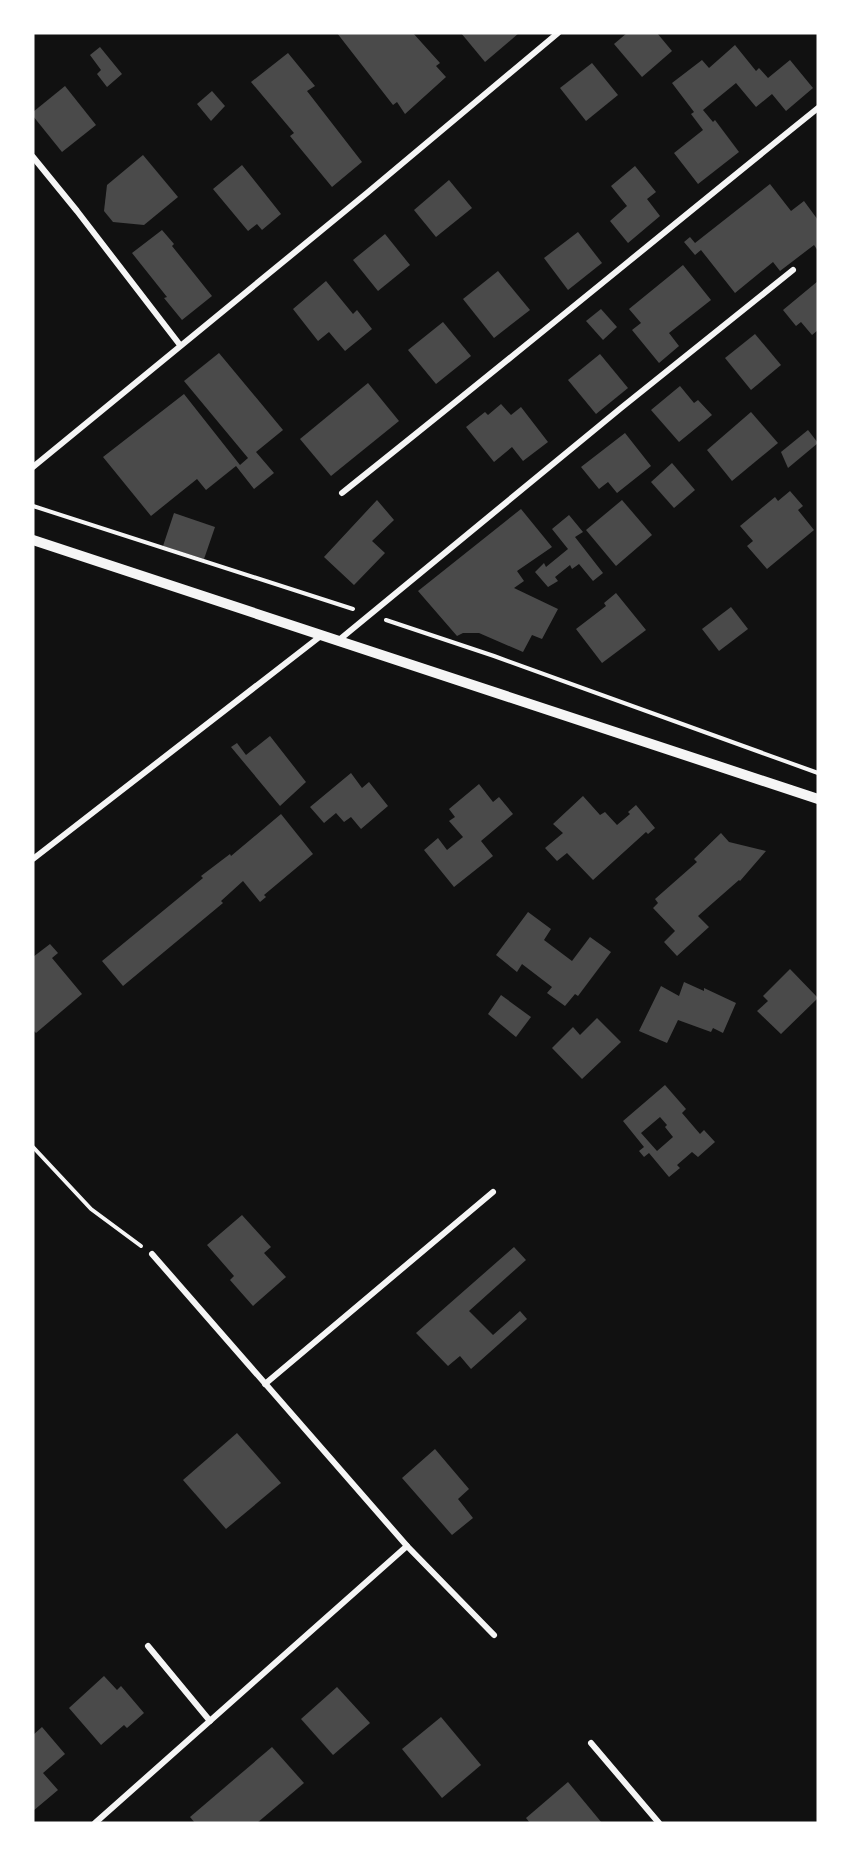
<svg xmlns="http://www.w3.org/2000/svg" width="851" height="1856" viewBox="0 0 851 1856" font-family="'Space Grotesk',sans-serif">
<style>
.building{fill:#4a4a4a;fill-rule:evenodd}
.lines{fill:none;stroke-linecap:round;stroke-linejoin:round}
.path{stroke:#f5f5f5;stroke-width:4}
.minor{stroke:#f5f5f5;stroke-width:6}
.tertiary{stroke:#f5f5f5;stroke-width:10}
</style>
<rect width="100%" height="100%" fill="#111"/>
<g class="building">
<path d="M 337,33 L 413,33 L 440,63 L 436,66 L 446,77 L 405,114 L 397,102 L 393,105 Z"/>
<path d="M 461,33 L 519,33 L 485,62 Z"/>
<path d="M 627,33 L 657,33 L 672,51 L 642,77 L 614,44 Z"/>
<path d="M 735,45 L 756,71 L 759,68 L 768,78 L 790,60 L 813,88 L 786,111 L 772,94 L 756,107 L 736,83 L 703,110 L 713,122 L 715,120 L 739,152 L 698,184 L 674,153 L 703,130 L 691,114 L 694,112 L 672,83 L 702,60 L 709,68 Z"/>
<path d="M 100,47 L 122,74 L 107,87 L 97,74 L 101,70 L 90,55 Z"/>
<path d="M 288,53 L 315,86 L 307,91 L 362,162 L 332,187 L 290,136 L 294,133 L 251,82 Z"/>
<path d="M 592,63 L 618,95 L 586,121 L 560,88 Z"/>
<path d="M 65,86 L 96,125 L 62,152 L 33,116 L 33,112 Z"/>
<path d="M 212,91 L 225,106 L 211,121 L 197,104 Z"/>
<path d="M 143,155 L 178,197 L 144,225 L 113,222 L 104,211 L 107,185 Z"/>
<path d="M 242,165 L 281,214 L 262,230 L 257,224 L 248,231 L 213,189 Z"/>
<path d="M 635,166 L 656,192 L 647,199 L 660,216 L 628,243 L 610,221 L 627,206 L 611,186 Z"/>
<path d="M 449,180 L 472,208 L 436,237 L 414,210 Z"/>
<path d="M 770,184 L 791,211 L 804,201 L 818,220 L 818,251 L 814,245 L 780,271 L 773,262 L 735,293 L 701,250 L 695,255 L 684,242 L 690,237 L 695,243 Z"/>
<path d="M 162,230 L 174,244 L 172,246 L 212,296 L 182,320 L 164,298 L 167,297 L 132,253 Z"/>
<path d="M 578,232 L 602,263 L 568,290 L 544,258 Z"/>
<path d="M 385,234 L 410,265 L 378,291 L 353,260 Z"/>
<path d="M 683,265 L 711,300 L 669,333 L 679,346 L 659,363 L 632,330 L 641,323 L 629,309 Z"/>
<path d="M 498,271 L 530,310 L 494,338 L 463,299 Z"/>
<path d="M 326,281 L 353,314 L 357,310 L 372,329 L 345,351 L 329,332 L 318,341 L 293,309 Z"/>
<path d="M 818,281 L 818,330 L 812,335 L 801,322 L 796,326 L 783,310 Z"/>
<path d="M 601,309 L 617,327 L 603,340 L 586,321 Z"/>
<path d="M 443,322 L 471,356 L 436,384 L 408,350 Z"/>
<path d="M 755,334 L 781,365 L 751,390 L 725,358 Z"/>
<path d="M 219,353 L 283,430 L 256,452 L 274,473 L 254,489 L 236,466 L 206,490 L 197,479 L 151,516 L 103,457 L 184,394 L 240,465 L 248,458 L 184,381 Z"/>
<path d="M 600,354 L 628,388 L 596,414 L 568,380 Z"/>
<path d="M 368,383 L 399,421 L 331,476 L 300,439 Z"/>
<path d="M 680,386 L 694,403 L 698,400 L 712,415 L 679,442 L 651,410 Z"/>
<path d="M 501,404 L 511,415 L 521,407 L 548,442 L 523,461 L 512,447 L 494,462 L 466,427 L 485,412 L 488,415 Z"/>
<path d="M 751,412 L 778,443 L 732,481 L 707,450 Z"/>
<path d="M 808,430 L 818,443 L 788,468 L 781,452 Z"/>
<path d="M 625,433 L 651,466 L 617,493 L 608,482 L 599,489 L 581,467 Z"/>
<path d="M 672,463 L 695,490 L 674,508 L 651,482 Z"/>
<path d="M 790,491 L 803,506 L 798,510 L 814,530 L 767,569 L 747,546 L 753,541 L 740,526 L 775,497 L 778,501 Z"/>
<path d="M 377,500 L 394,520 L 372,541 L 385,553 L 354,585 L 324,557 Z"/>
<path d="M 622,500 L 652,535 L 616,566 L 586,530 Z"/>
<path d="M 521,509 L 552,547 L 517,571 L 524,581 L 514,588 L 558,609 L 542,639 L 532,635 L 523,652 L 479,633 L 463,633 L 457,636 L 418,591 Z"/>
<path d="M 174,513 L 215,527 L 204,559 L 163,546 Z"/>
<path d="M 569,515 L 583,532 L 575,537 L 603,573 L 593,581 L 579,564 L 572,569 L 570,565 L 555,577 L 558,581 L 548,587 L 535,572 L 544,563 L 546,567 L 568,549 L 552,529 Z"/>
<path d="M 616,593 L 646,630 L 602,663 L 576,629 L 606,606 L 604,603 Z"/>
<path d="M 731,607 L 748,629 L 719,651 L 702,629 Z"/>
<path d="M 270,736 L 306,782 L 280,806 L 231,747 L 237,743 L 246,755 Z"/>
<path d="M 351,773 L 362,788 L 369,782 L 388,806 L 361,829 L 351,817 L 344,822 L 336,813 L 324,823 L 310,807 Z"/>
<path d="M 479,784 L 493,802 L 499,797 L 513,814 L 481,841 L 493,856 L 454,887 L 424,850 L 438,838 L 447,850 L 463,837 L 449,821 L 455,817 L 449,809 Z"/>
<path d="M 583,796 L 600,815 L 605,812 L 617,825 L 630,814 L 628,812 L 636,805 L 655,828 L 648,834 L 646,832 L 593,880 L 567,853 L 557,861 L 545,848 L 563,833 L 553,824 Z"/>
<path d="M 281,814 L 313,854 L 264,895 L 266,897 L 260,902 L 243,881 L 221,901 L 223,903 L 123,986 L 102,961 L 203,878 L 201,876 L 230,854 L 231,856 Z"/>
<path d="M 721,833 L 729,842 L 766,851 L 740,881 L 739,880 L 698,916 L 709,927 L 677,956 L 664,942 L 675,931 L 653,908 L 658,903 L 655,899 L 697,862 L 694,859 Z"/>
<path d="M 528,912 L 551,929 L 544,940 L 572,961 L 590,937 L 611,952 L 578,996 L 575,994 L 565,1006 L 547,993 L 552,987 L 522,964 L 517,972 L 496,955 Z"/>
<path d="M 50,944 L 58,953 L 52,958 L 82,994 L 36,1033 L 33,1030 L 33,957 Z"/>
<path d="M 790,969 L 818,998 L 781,1034 L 757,1011 L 768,1001 L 763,996 Z"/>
<path d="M 684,982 L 704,991 L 704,988 L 736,1003 L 723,1033 L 713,1028 L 711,1032 L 678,1020 L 667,1043 L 639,1031 L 661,986 L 679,996 Z"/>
<path d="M 501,995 L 531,1017 L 516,1037 L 488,1014 Z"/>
<path d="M 597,1018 L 621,1042 L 582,1079 L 552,1048 L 573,1027 L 580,1035 Z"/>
<path d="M 665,1085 L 686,1109 L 682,1113 L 700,1134 L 704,1130 L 715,1142 L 698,1157 L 692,1152 L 677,1165 L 680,1168 L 669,1177 L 649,1153 L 644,1157 L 639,1151 L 644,1147 L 623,1121 ZM 660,1117 L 667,1125 L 665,1127 L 673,1137 L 657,1151 L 641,1133 Z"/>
<path d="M 242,1215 L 271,1247 L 264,1253 L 286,1277 L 253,1306 L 230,1280 L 234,1276 L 207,1245 Z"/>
<path d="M 514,1247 L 526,1260 L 469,1311 L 493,1335 L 520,1311 L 527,1319 L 471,1369 L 460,1356 L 448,1366 L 416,1333 Z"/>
<path d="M 237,1433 L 281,1483 L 226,1529 L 183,1480 Z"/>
<path d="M 435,1449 L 469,1489 L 458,1499 L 473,1518 L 452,1535 L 402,1478 Z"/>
<path d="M 104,1676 L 117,1690 L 121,1686 L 144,1713 L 127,1728 L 124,1725 L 101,1745 L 69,1708 Z"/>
<path d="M 337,1687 L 370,1723 L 333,1755 L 301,1719 Z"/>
<path d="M 441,1717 L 481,1765 L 442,1798 L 402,1749 Z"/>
<path d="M 42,1727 L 65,1754 L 43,1773 L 58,1790 L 33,1811 L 33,1735 Z"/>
<path d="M 272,1747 L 304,1783 L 257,1823 L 195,1823 L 190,1817 Z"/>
<path d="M 568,1782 L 602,1823 L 530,1823 L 526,1818 Z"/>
</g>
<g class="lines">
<g class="path">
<path d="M 33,506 L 353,609"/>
<path d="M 386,620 L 494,656 L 818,773"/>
<path d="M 33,1147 L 91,1209 L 141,1246"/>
</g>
<g class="minor">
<path d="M 33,157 L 77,211 L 180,345"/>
<path d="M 33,467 L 367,193 L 558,33"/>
<path d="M 342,493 C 502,366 659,236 818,108"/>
<path d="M 339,640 L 621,408 L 793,270"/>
<path d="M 33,859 L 322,635"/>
<path d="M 265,1384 L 493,1192"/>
<path d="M 407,1546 L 494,1635"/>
<path d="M 148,1646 L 210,1721"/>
<path d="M 591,1743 L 659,1823"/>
<path d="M 95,1823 L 407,1546 L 152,1254"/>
</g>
<path class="tertiary" d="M 33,540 L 818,799"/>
</g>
<rect width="851" height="1856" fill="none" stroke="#ffffff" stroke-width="69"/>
</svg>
